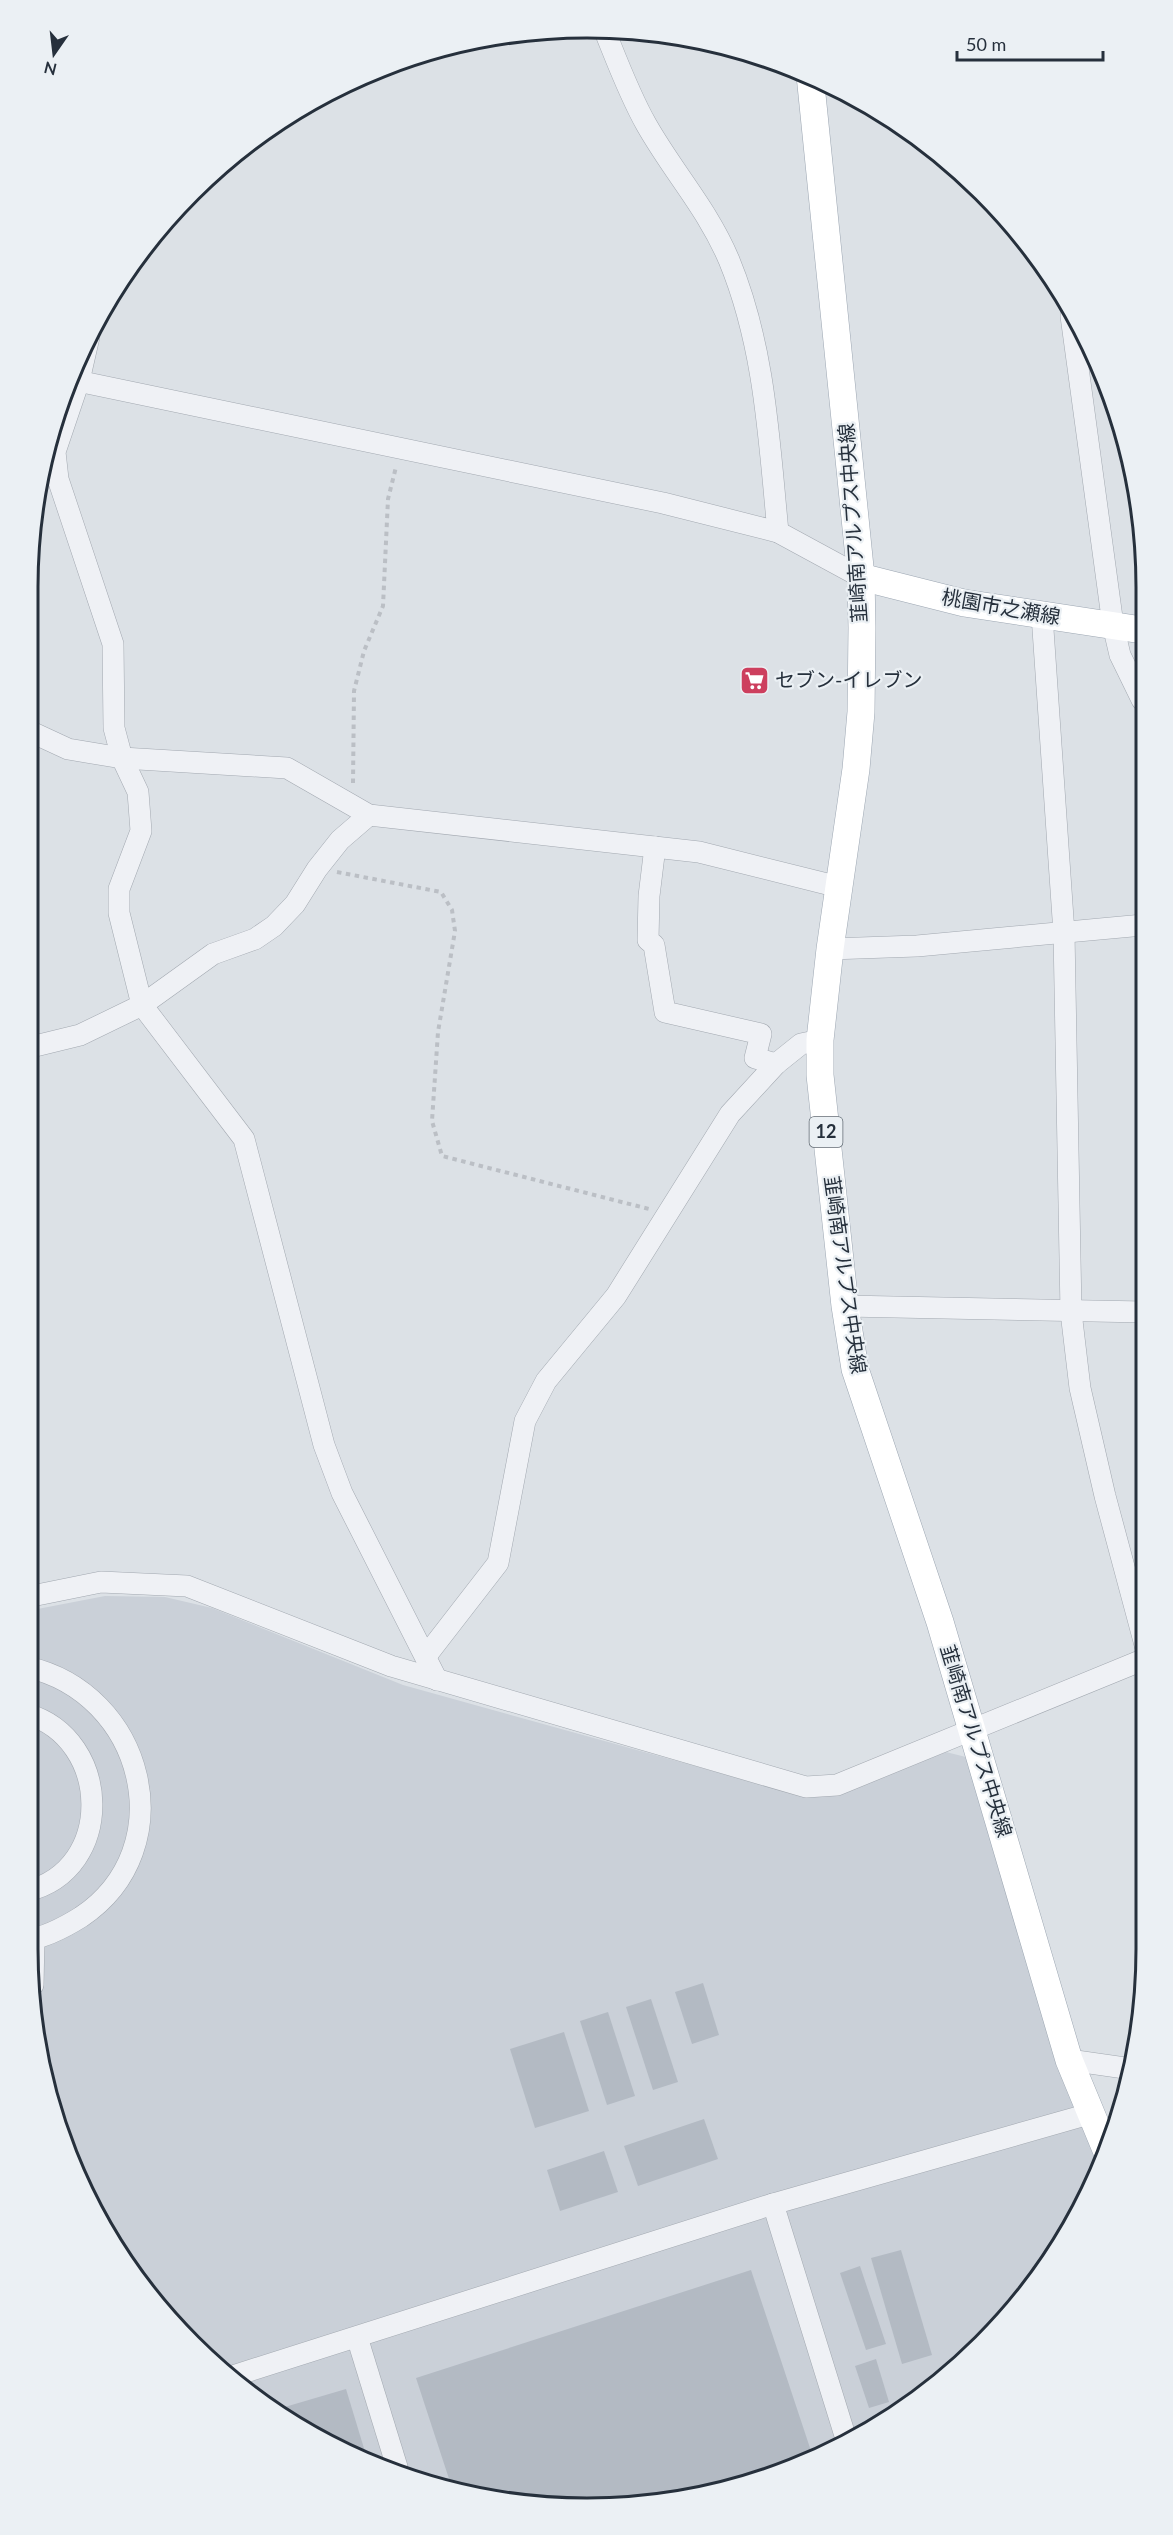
<svg xmlns="http://www.w3.org/2000/svg" width="1173" height="2535" viewBox="0 0 1173 2535" font-family="Lato,'Noto Sans JP',sans-serif">
<style>
.built{fill:#cad0d8}
.building{fill:#b3bac3}
.lines{fill:none;stroke-linecap:round;stroke-linejoin:round}
.minor-casing{stroke:#a2a8b0;stroke-width:22}
.major-casing{stroke:#9ca6b2;stroke-width:28}
.path{stroke:#bbbfc5;stroke-width:4;stroke-dasharray:4.5 4.5;stroke-linecap:butt}
.minor{stroke:#eff1f5;stroke-width:21}
.major{stroke:#fff;stroke-width:27}
.labels{text-anchor:middle;stroke-width:4.5;stroke-linejoin:round;paint-order:stroke}
.shield{fill:#ebf0f4;stroke:#616a73;stroke-width:1.5}
.shield-label{font-size:18px;font-weight:bold;fill:#26303c}
.street-label{font-size:20px;fill:#26303c;stroke:#ebf0f4}
.poi-label{font-size:20px;fill:#26303c;stroke:#ebf0f4;text-anchor:start}
.rim{fill:none;stroke:#26303c;stroke-width:3}
</style>
<rect width="100%" height="100%" fill="#dce1e6"/>
<path class="built" d="M 105,1596 L 165,1597 L 212,1608 L 403,1685 L 803,1796 L 847,1790 L 946,1752 L 966,1757 L 1065,2084 L 1100,2168 L 1007,2318 L 866,2433 L 766,2478 L 660,2503 L 478,2497 L 307,2433 L 166,2317 L 102,2228 L 57,2129 L 27,1948 L 27,1611 Z"/>
<g class="building">
<path d="M 703,1983 L 719,2035 L 692,2044 L 675,1992 Z"/>
<path d="M 651,1999 L 678,2082 L 653,2090 L 626,2007 Z"/>
<path d="M 608,2012 L 635,2096 L 607,2105 L 580,2021 Z"/>
<path d="M 564,2032 L 589,2111 L 535,2128 L 510,2049 Z"/>
<path d="M 704,2119 L 718,2159 L 638,2186 L 624,2146 Z"/>
<path d="M 604,2151 L 618,2192 L 560,2211 L 547,2170 Z"/>
<path d="M 901,2250 L 932,2355 L 902,2364 L 871,2258 Z"/>
<path d="M 860,2266 L 886,2344 L 866,2350 L 840,2273 Z"/>
<path d="M 751,2270 L 813,2457 L 766,2478 L 660,2503 L 478,2497 L 452,2488 L 416,2378 Z"/>
<path d="M 876,2359 L 889,2402 L 869,2408 L 855,2366 Z"/>
<path d="M 346,2389 L 366,2455 L 307,2433 L 278,2409 Z"/>
</g>
<g class="lines">
<defs>
<g id="minor">
<path d="M 604,29 C 617,61 629,94 646,124 C 673,172 707,208 729,260 C 765,347 769,440 778,532"/>
<path d="M 1071,316 L 1113,625 L 1120,655 L 1142,700"/>
<path d="M 89,337 L 79,381 L 55,452 L 58,479 L 113,644 L 114,728 L 122,758 L 138,792 L 141,831 L 119,889 L 119,913 L 142,1005 L 244,1139 L 324,1445 L 342,1493 L 437,1680"/>
<path d="M 68,379 L 663,503 L 778,532 L 861,577"/>
<path d="M 1042,615 L 1064,933 L 1071,1312 L 1080,1388 L 1105,1496 L 1145,1645"/>
<path d="M 27,730 L 68,749 L 122,758 L 287,768 L 369,815 L 699,852 L 839,887"/>
<path d="M 655,847 L 649,896 L 648,940 L 654,945 L 665,1012 L 761,1034 L 755,1058 L 776,1064"/>
<path d="M 830,949 L 917,946 L 1143,925"/>
<path d="M 27,1048 L 80,1035 L 142,1005 L 213,954 L 255,939 L 274,926 L 295,904 L 317,869 L 340,840 L 369,815"/>
<path d="M 845,1306 L 1144,1312"/>
<path d="M 27,1597 L 101,1582 L 187,1586 L 391,1666 L 806,1787 L 837,1785 L 1145,1659"/>
<path d="M 426,1656 L 498,1563 L 525,1421 L 546,1381 L 616,1296 L 730,1114 L 776,1064 L 801,1044 L 820,1040"/>
<path d="M 27,1891 C 115,1870 112,1739 27,1714"/>
<path d="M 27,1940 C 47,1937 65,1927 81,1917 C 184,1848 144,1693 27,1667"/>
<path d="M 33,1985 L 34,1939"/>
<path d="M 1069,2060 L 1132,2069"/>
<path d="M 773,2204 L 847,2442"/>
<path d="M 357,2337 L 397,2467"/>
<path d="M 236,2375 L 773,2204 L 1089,2114"/>
</g>
<g id="major">
<path d="M 810,75 L 861,577 L 862,628 L 861,712 L 856,769 L 830,949 L 820,1040 L 820,1075 L 845,1306 L 855,1369 L 940,1622 L 1069,2060 L 1107,2152"/>
<path d="M 861,577 L 964,603 L 1142,630"/>
</g>
</defs>
<use href="#minor" class="minor-casing"/>
<use href="#major" class="major-casing"/>
<g class="path">
<path d="M 353,783 L 354,691 L 364,651 L 383,606 L 388,499 L 396,467"/>
<path d="M 337,872 L 441,892 L 452,910 L 455,931 L 438,1032 L 432,1121 L 442,1156 L 649,1209"/>
</g>
<use href="#minor" class="minor"/>
<use href="#major" class="major"/>
</g>
<defs>
<symbol id="supermarket-square" viewBox="-11 -11 22 22"><rect x="-9" y="-9" width="18" height="18" rx="4" fill="#cd3f5e" stroke="#ebf0f4"/><path d="M-6-5.5h2.5l.6 2H6L4.5 2H-2.5L-4.4-4H-6ZM-1.5 3.2a1.3 1.3 0 1 0 .1 0ZM3 3.2a1.3 1.3 0 1 0 .1 0Z" fill="#fff"/></symbol>
</defs>
<g fill-rule="evenodd">
<use href="#supermarket-square" x="738" y="664" width="33" height="33"/>
</g>
<g class="labels">
<rect class="shield" x="809.5" y="1117" width="33" height="30" rx="4.5"/>
<g class="shield-label">
<text x="826" y="1138">12</text>
</g>
<g class="street-label">
<text transform="translate(853 523) rotate(-94)" y="7">韮崎南アルプス中央線</text>
<text transform="translate(1001 607) rotate(10)" y="7">桃園市之瀬線</text>
<text transform="translate(845 1275) rotate(82)" y="7">韮崎南アルプス中央線</text>
<text transform="translate(976 1741) rotate(73)" y="7">韮崎南アルプス中央線</text>
</g>
<g class="poi-label">
<text x="775" y="687">セブン-イレブン</text>
</g>
</g>
<path d="M0 0H1173V2535H0ZM587 38H587A549 549 0 0 1 1136 587V1949A549 549 0 0 1 587 2498H587A549 549 0 0 1 38 1949V587A549 549 0 0 1 587 38Z" fill="#ebf0f4" fill-rule="evenodd"/>
<path class="rim" d="M587 38H587A549 549 0 0 1 1136 587V1949A549 549 0 0 1 587 2498H587A549 549 0 0 1 38 1949V587A549 549 0 0 1 587 38Z"/>
<g transform="translate(54 54) rotate(194)" stroke="#ebf0f4" stroke-width="4.5" paint-order="stroke">
<path d="M0-4.5L10 22L0 15L-10 22Z" fill="#26303c"/>
<text y="-9" font-size="16" font-weight="bold" text-anchor="middle" fill="#26303c">N</text>
</g>
<path d="M957 51v9h146v-9" fill="none" stroke="#26303c" stroke-width="3"/>
<text x="966" y="51" font-size="18" fill="#26303c" stroke="#ebf0f4" stroke-width="4.5" paint-order="stroke">50 m</text>
</svg>
